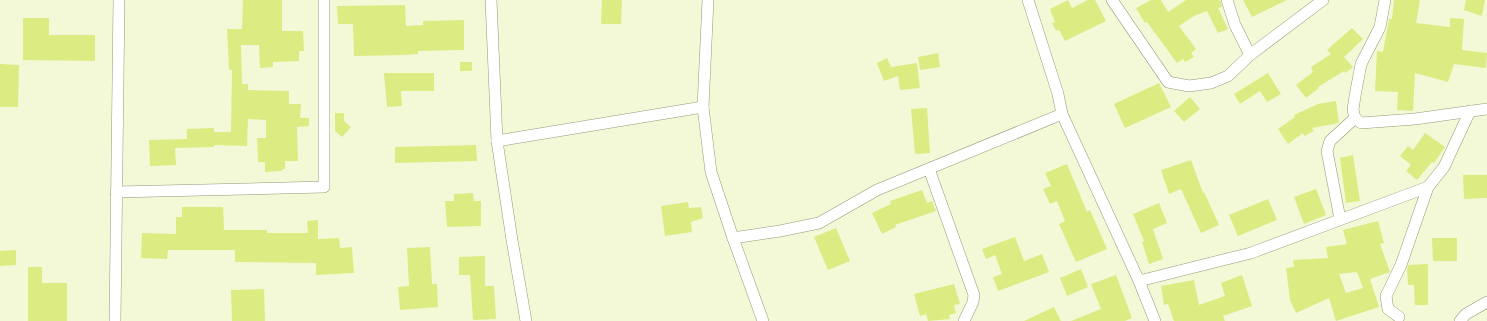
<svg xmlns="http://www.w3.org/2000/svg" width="1487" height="321" viewBox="0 0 1487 321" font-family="Cabin,sans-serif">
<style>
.building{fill:#ddeb83;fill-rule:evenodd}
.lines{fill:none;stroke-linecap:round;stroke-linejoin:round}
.minor-casing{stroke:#94997a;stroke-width:12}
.minor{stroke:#fff;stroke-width:11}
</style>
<rect width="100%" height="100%" fill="#f3f9d7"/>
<g class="building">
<path d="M 243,0 L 282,0 L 282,31 L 303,31 L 304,51 L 299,51 L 299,61 L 273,62 L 273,67 L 260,68 L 259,45 L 241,45 L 242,84 L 248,84 L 248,90 L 289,91 L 289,104 L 301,104 L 300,118 L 309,118 L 309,126 L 297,127 L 298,161 L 285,161 L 285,169 L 282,169 L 282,171 L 265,172 L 265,162 L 258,162 L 257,138 L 266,138 L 266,120 L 248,119 L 247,146 L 214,145 L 214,147 L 175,148 L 176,165 L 150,166 L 149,140 L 187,139 L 187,129 L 214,128 L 214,132 L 231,132 L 232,70 L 229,70 L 227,29 L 242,29 Z"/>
<path d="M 602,0 L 622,0 L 621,24 L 601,24 Z"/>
<path d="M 1068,0 L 1072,8 L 1088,0 L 1095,0 L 1106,21 L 1065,41 L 1059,30 L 1056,31 L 1052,23 L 1055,22 L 1050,9 Z"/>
<path d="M 1151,0 L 1161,0 L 1168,12 L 1186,0 L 1220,0 L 1222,7 L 1218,8 L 1228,29 L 1218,33 L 1207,11 L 1194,16 L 1179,26 L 1196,49 L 1191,53 L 1194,57 L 1185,62 L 1183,59 L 1177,63 L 1147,22 L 1145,23 L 1136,8 Z"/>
<path d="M 1243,0 L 1287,0 L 1252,17 Z"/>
<path d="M 1394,0 L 1420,0 L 1416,23 L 1450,27 L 1450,18 L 1464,19 L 1462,50 L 1487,53 L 1486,68 L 1454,64 L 1448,82 L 1415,73 L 1413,111 L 1397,110 L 1398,92 L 1375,91 L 1377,51 L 1383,52 L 1389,19 L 1392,19 Z"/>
<path d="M 1466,0 L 1485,0 L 1482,16 L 1464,10 Z"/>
<path d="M 405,5 L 406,26 L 423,25 L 423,21 L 464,20 L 464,50 L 418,51 L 418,54 L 403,55 L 354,56 L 353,24 L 338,24 L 337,6 Z"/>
<path d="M 23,18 L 49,18 L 49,35 L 95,35 L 95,61 L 23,60 Z"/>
<path d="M 1352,28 L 1363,39 L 1344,57 L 1353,67 L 1345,73 L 1344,71 L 1318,87 L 1319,88 L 1306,98 L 1296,85 L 1313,72 L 1311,67 L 1331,54 L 1327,50 Z"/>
<path d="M 938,53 L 940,67 L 920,70 L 918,57 Z"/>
<path d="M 887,58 L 891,67 L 917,63 L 920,88 L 900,90 L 898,76 L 884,81 L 877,63 Z"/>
<rect x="460" y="62" width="12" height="9"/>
<path d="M 0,64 L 19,65 L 18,107 L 0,107 Z"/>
<path d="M 384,73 L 434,73 L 434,91 L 401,91 L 402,106 L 387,107 Z"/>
<path d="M 1268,73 L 1281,94 L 1267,102 L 1260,91 L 1240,104 L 1234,94 Z"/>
<path d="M 1159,83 L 1171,107 L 1125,128 L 1114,104 Z"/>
<path d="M 1190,97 L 1200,109 L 1184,122 L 1174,111 Z"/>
<path d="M 1336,101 L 1339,123 L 1312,128 L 1314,131 L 1304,136 L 1303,133 L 1288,144 L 1278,129 L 1295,117 L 1294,115 L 1318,104 Z"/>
<path d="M 927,108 L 930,153 L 915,154 L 911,109 Z"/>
<path d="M 335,113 L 344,113 L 344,121 L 351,127 L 342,137 L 335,131 Z"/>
<path d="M 1425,133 L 1445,147 L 1434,163 L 1432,162 L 1417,180 L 1406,171 L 1411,165 L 1400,156 L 1408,146 L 1413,150 Z"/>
<path d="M 476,145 L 477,161 L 395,163 L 395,147 Z"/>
<path d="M 1353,155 L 1360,201 L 1346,203 L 1340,158 Z"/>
<path d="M 1191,160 L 1203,193 L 1204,192 L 1219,225 L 1201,233 L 1181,189 L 1169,194 L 1161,170 Z"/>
<path d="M 1067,164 L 1087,212 L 1090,210 L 1107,249 L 1076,262 L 1059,224 L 1065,221 L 1057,201 L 1050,204 L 1043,189 L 1051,186 L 1045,173 Z"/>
<path d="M 1463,175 L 1487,175 L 1487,198 L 1464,199 Z"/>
<path d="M 1316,189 L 1326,215 L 1304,224 L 1294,197 Z"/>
<path d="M 922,190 L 927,203 L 932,201 L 936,211 L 895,225 L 896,227 L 882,234 L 872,213 L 891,204 L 890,201 Z"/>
<path d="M 473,193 L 474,201 L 481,201 L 481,226 L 447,227 L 445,201 L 454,201 L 454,194 Z"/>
<path d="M 1268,199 L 1277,220 L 1238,236 L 1229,215 Z"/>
<path d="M 688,202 L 689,208 L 701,207 L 703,218 L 691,222 L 692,232 L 665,236 L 661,206 Z"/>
<path d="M 1159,203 L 1167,223 L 1153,229 L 1163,259 L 1149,264 L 1142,242 L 1144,241 L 1133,214 Z"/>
<path d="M 182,207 L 223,207 L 224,230 L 267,230 L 267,233 L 308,233 L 307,221 L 318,220 L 318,239 L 339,238 L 340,248 L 352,247 L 354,273 L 316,275 L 316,263 L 235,262 L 235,250 L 168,250 L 167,259 L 141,258 L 142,233 L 176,234 L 176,217 L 182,217 Z"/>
<path d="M 1378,221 L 1384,243 L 1380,244 L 1390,272 L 1370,279 L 1379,307 L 1336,321 L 1329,298 L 1296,313 L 1290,300 L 1286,268 L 1294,267 L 1293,260 L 1328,258 L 1326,247 L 1347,244 L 1343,230 ZM 1357,272 L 1363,288 L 1346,293 L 1339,274 Z"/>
<path d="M 836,228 L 850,261 L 828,270 L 814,237 Z"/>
<path d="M 1015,237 L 1024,261 L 1042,254 L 1049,272 L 998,291 L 993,277 L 1002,274 L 995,255 L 986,259 L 982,249 Z"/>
<path d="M 1432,238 L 1457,238 L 1457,261 L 1433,261 Z"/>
<path d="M 430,247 L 432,284 L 437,284 L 438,307 L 400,310 L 398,287 L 409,286 L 407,248 Z"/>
<path d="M 16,250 L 16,265 L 0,266 L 0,251 Z"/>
<path d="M 485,256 L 485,286 L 494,286 L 496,319 L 473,320 L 470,275 L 459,275 L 459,257 Z"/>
<path d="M 1428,264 L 1428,305 L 1415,305 L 1414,285 L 1408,285 L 1407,268 L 1409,265 Z"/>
<path d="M 28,267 L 42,267 L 42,283 L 67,283 L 67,321 L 28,321 Z"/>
<path d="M 1081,269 L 1088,287 L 1067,296 L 1060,278 Z"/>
<path d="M 1116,275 L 1132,318 L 1125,321 L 1071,321 L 1101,309 L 1091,284 Z"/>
<path d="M 1242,275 L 1252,306 L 1223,316 L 1225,321 L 1174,321 L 1168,304 L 1164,305 L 1161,286 L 1194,280 L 1199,305 L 1225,296 L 1221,283 Z"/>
<path d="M 954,284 L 960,304 L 954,305 L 956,313 L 949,315 L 950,319 L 928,321 L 926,314 L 920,316 L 914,294 Z"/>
<path d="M 264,289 L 265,321 L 232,321 L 231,290 Z"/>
<path d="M 1054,307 L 1061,321 L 1024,321 Z"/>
</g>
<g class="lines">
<defs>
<g id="minor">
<path d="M 491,0 L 497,141 L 703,107"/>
<path d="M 708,0 L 703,107 L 711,172 L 733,238 L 780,231 L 819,223 L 877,190 L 1062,114"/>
<path d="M 1028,0 L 1058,94 L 1062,114 L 1139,281 L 1155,321"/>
<path d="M 1112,0 L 1168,82 L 1189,86 L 1211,83 L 1228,76 L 1250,55 L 1323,0"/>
<path d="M 1227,0 L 1235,25 L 1250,55"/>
<path d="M 1385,0 L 1380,27 L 1361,64 L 1355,96 L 1353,110 L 1355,118 L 1361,123 L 1415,119 L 1487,109"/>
<path d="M 497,141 L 512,240 L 526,321"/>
<path d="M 929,169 L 974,295 L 973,302 L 964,321"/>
<path d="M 116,192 L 324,187 L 324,0"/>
<path d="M 1340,219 L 1327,151 L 1330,141 L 1355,118"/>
<path d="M 733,238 L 763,321"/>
<path d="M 1139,281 L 1251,253 L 1428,187 L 1444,167 L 1470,111"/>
<path d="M 1399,317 L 1388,309 L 1386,296 L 1401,265 L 1428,187"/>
<path d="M 115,321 L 119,0"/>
<path d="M 1460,321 L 1466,314 L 1487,302"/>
</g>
</defs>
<use href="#minor" class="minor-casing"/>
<use href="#minor" class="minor"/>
</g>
</svg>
